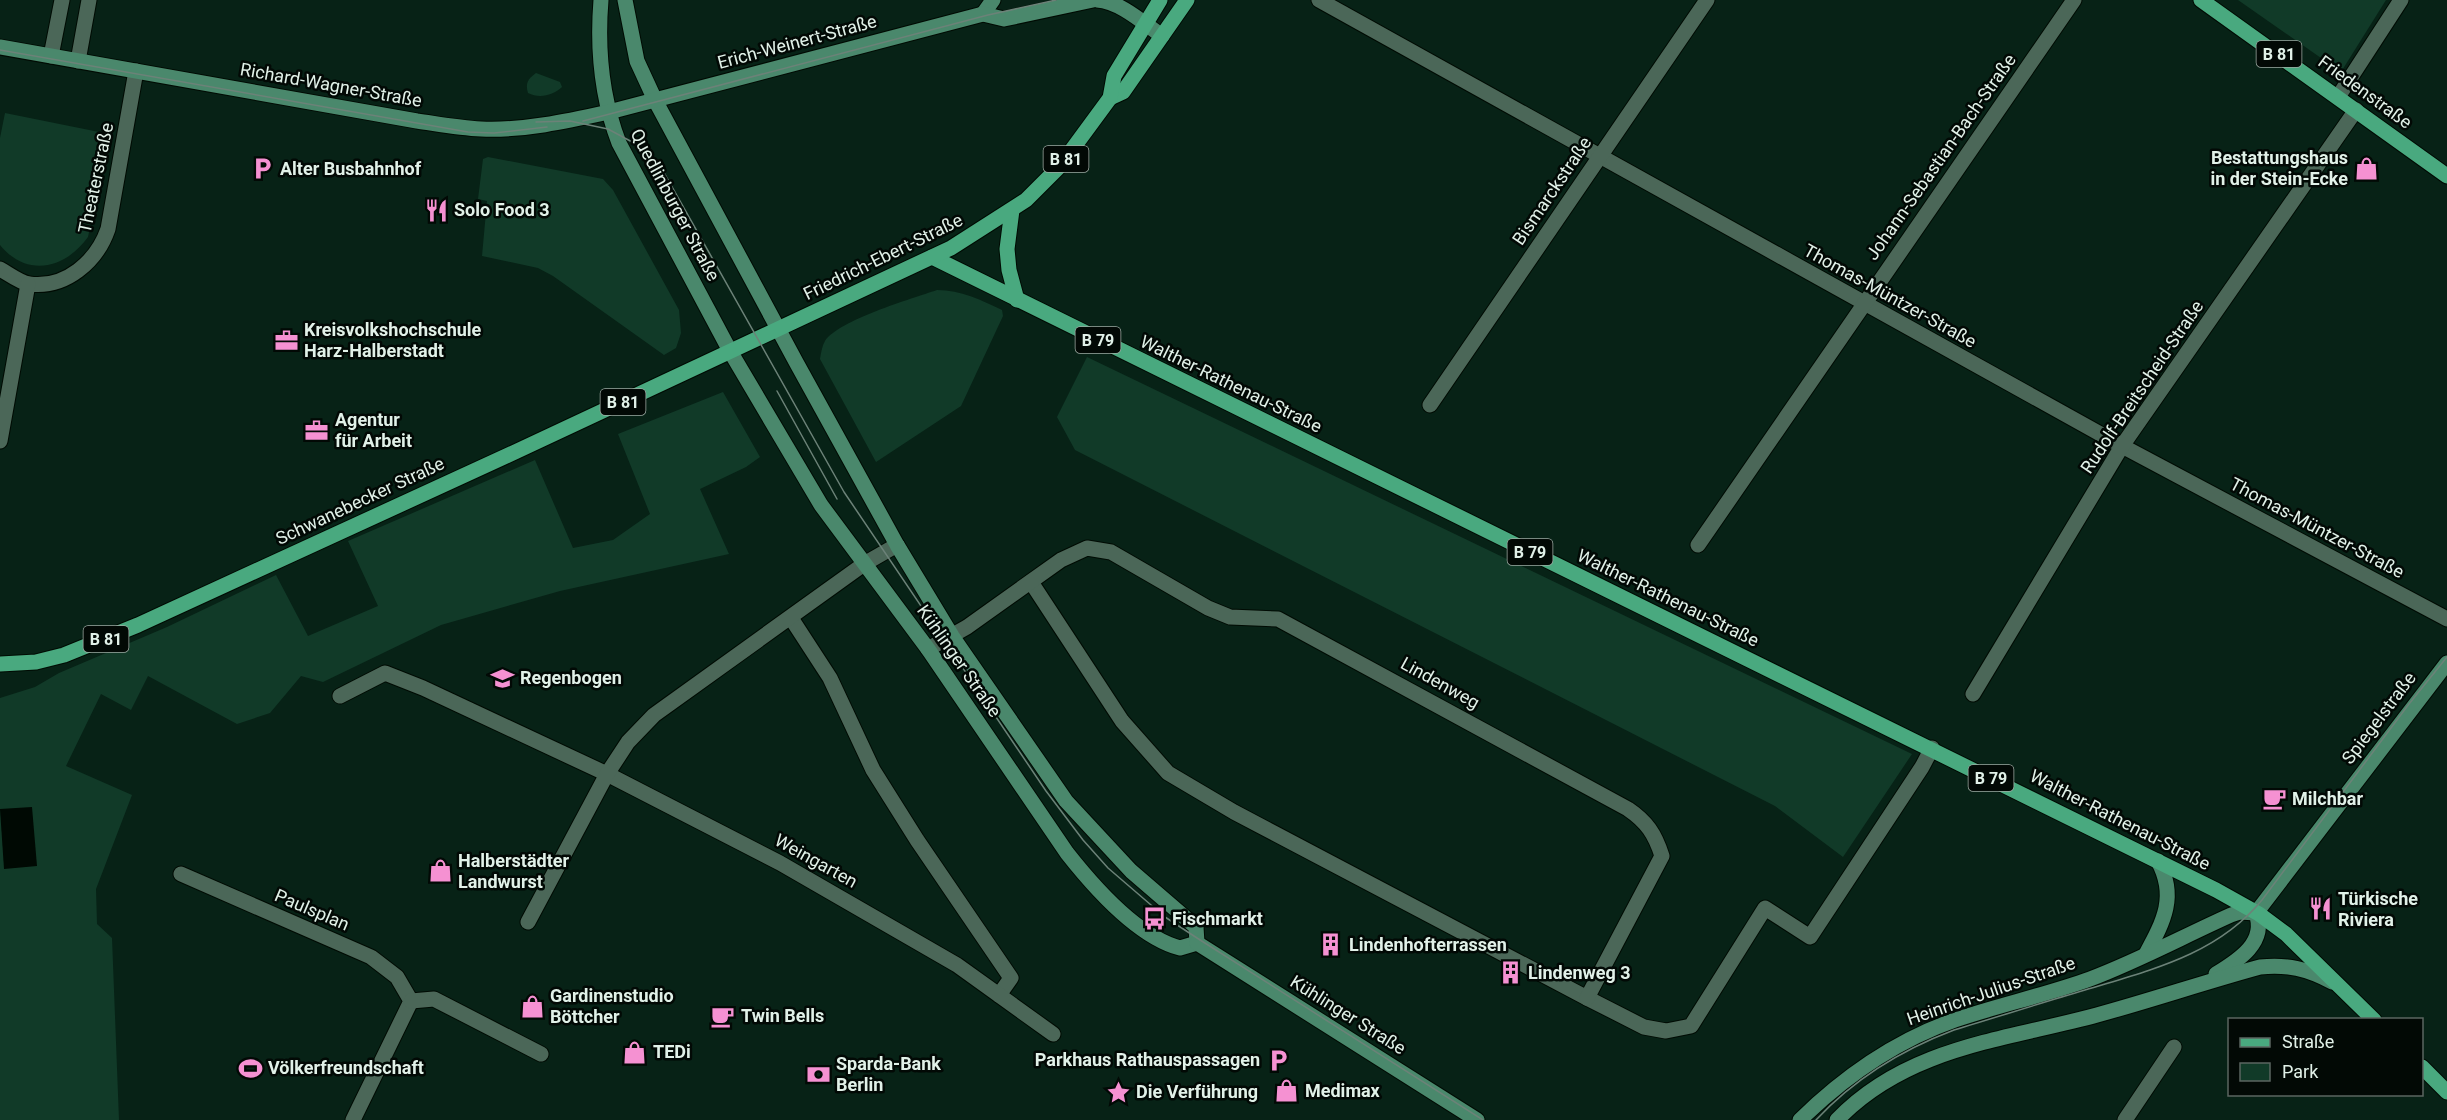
<svg xmlns="http://www.w3.org/2000/svg" width="2447" height="1120" viewBox="0 0 2447 1120" font-family="Roboto,sans-serif">
<style>
.green{fill:#113a28}
.water{fill:#000903}
.lines{fill:none;stroke-linecap:round;stroke-linejoin:round}
.street-casing{stroke:#000b03;stroke-width:17}
.secondary-casing{stroke:#000b03;stroke-width:17}
.primary-casing{stroke:#000b03;stroke-width:17}
.street{stroke:#4b6758;stroke-width:15}
.secondary{stroke:#4a886c;stroke-width:15}
.primary{stroke:#49a97f;stroke-width:15}
.tram{stroke:#6c8278;stroke-width:1.5}
.labels{text-anchor:middle;stroke-width:5;stroke-linejoin:round;paint-order:stroke}
.shield{fill:#020905;stroke:#9eaba4;stroke-width:1.5}
.shield-label{font-size:16px;font-weight:bold;fill:#e1f1e8}
.street-label{font-size:18px;fill:#e1f1e8;stroke:#020905}
.poi-label{font-size:18px;font-weight:bold;fill:#e1f1e8;stroke:#020905;text-anchor:start}
</style>
<rect width="100%" height="100%" fill="#072216"/>
<g class="green">
<path d="M 2238,0 L 2386,0 L 2341,72 Z"/>
<path d="M 536,73 L 560,82 L 562,87 C 553,95 540,99 528,93 C 525,83 528,79 536,73 Z"/>
<path d="M 5,113 L 109,134 L 88,237 C 65,269 27,278 0,245 L 0,138 Z"/>
<path d="M 488,157 L 603,179 L 613,190 L 679,310 L 681,333 L 676,348 L 664,355 L 553,276 L 538,268 L 482,256 L 487,201 L 478,199 L 483,159 Z"/>
<path d="M 937,290 C 961,290 981,300 1002,310 L 1003,316 L 961,406 L 876,462 L 820,359 C 821,353 822,346 825,341 C 839,320 911,299 937,290 Z"/>
<path d="M 1087,357 L 1912,754 L 1843,857 L 1775,806 L 1075,450 L 1057,417 Z"/>
<path d="M 723,392 L 760,457 L 746,467 L 700,489 L 729,554 L 560,591 L 441,625 L 323,682 L 301,676 L 270,713 L 237,724 L 148,676 L 131,710 L 101,694 L 66,766 L 132,795 L 96,889 L 97,924 L 112,938 L 119,1120 L 0,1120 L 0,698 L 35,687 L 59,673 L 167,627 L 276,575 L 308,636 L 378,606 L 348,541 L 535,460 L 573,548 L 613,540 L 650,514 L 618,434 Z"/>
</g>
<path class="water" d="M 32,807 L 37,866 L 4,869 L 0,809 Z"/>
<g class="lines">
<defs>
<g id="street">
<path d="M 1319,0 L 2122,446 L 2447,619"/>
<path d="M 51,56 L 62,0"/>
<path d="M 78,61 L 89,0"/>
<path d="M 2338,97 L 2401,0"/>
<path d="M 0,269 C 9,274 19,282 29,284 C 66,289 97,261 108,229 L 136,71"/>
<path d="M 1430,405 L 1707,0"/>
<path d="M 0,441 L 28,284"/>
<path d="M 1698,545 L 2074,0"/>
<path d="M 1031,582 L 1122,721 L 1168,773 L 1234,812 L 1587,998 L 1644,1027 L 1666,1031 L 1691,1026 L 1765,908 L 1810,937 L 1922,767 L 1932,748"/>
<path d="M 791,618 L 830,678 L 873,770 L 917,840 L 1011,978 L 999,995"/>
<path d="M 928,649 L 967,627 L 1061,560 L 1087,548 L 1111,552 L 1208,608 L 1230,617 L 1278,619 L 1628,809 C 1647,822 1655,834 1662,856 L 1587,998"/>
<path d="M 1973,694 L 2122,446 L 2356,110"/>
<path d="M 340,696 L 385,673 L 423,688 L 607,774 L 780,863 L 957,965 L 1053,1034"/>
<path d="M 181,874 L 371,957 L 397,977 L 411,1001 L 353,1120"/>
<path d="M 528,922 L 607,774 L 628,742 L 654,715 L 864,564 L 897,545"/>
<path d="M 411,1001 L 434,999 L 541,1054"/>
<path d="M 2125,1120 L 2174,1047"/>
</g>
<g id="secondary">
<path d="M 601,0 C 597,49 601,96 619,143 L 730,351 L 821,505 L 928,649 L 1067,853 C 1093,886 1138,937 1180,948 L 1197,943"/>
<path d="M 625,0 L 637,61 L 655,100 L 796,362 L 897,545 L 952,636 L 1066,801 L 1131,871 L 1196,927 L 1197,943"/>
<path d="M 1097,0 C 1121,2 1142,22 1162,36"/>
<path d="M 983,14 L 993,0"/>
<path d="M 0,47 L 417,121 C 438,124 459,128 481,129 C 523,131 568,121 609,112 L 983,14 L 1004,19 L 1093,0"/>
<path d="M 2256,913 L 2447,663"/>
<path d="M 1197,943 L 1477,1120"/>
<path d="M 2146,954 C 2164,921 2177,896 2158,861"/>
<path d="M 2216,974 C 2239,960 2267,942 2256,913"/>
<path d="M 1800,1120 C 1845,1076 1895,1041 1955,1020 C 1999,1005 2046,995 2090,979 C 2138,961 2184,936 2231,915 L 2240,912 L 2256,913"/>
<path d="M 1837,1120 C 1907,1047 2005,1040 2097,1015 C 2152,1000 2205,982 2260,967 C 2287,964 2308,969 2332,982"/>
</g>
<g id="primary">
<path d="M 2201,0 L 2447,176"/>
<path d="M 1110,98 L 1123,92 L 1187,0"/>
<path d="M 1012,210 L 1007,249 L 1009,270 L 1017,300"/>
<path d="M 932,257 L 2216,890 L 2259,914 L 2286,934 L 2374,1020"/>
<path d="M 0,664 L 36,662 L 64,655 L 138,625 L 515,452 L 951,248 L 1026,200 L 1060,166 L 1110,98 L 1114,76 L 1160,0"/>
<path d="M 2422,1067 L 2447,1092"/>
</g>
</defs>
<use href="#street" class="street-casing"/>
<use href="#secondary" class="secondary-casing"/>
<use href="#primary" class="primary-casing"/>
<use href="#street" class="street"/>
<use href="#secondary" class="secondary"/>
<use href="#primary" class="primary"/>
<g class="tram">
<path d="M 0,50 L 468,132 L 494,133 L 547,127"/>
<path d="M 583,121 L 988,15 L 1056,0"/>
<path d="M 536,122 L 570,121 L 608,129 L 634,143 L 662,169 L 844,492 L 1046,791 L 1083,840 L 1108,868 L 1165,917 L 1197,938 L 1483,1120"/>
<path d="M 777,391 L 837,499"/>
<path d="M 1816,1120 C 1855,1078 1901,1050 1954,1030 C 1997,1017 2041,1003 2085,990 C 2150,970 2217,955 2262,900 L 2409,704 L 2447,657"/>
</g>
</g>
<defs>
<symbol id="shop-bare" viewBox="-9 -9 18 18"><path d="M-5-2.5h2.3a2.7 3.5 0 0 1 5.4 0H5L5.5 6h-11ZM-1.5-2.5h3a1.5 2.3 0 0 0-3 0Z" fill="#f591d2" stroke="#020905" stroke-width="2.5" paint-order="stroke"/></symbol>
<symbol id="parking-bare" viewBox="-9 -9 18 18"><path d="M-3.5-5.5H1a3.5 3.5 0 0 1 0 7H-1V5.5H-3.5ZM-1-3.4V-.6H.8a1.4 1.4 0 0 0 0-2.8Z" fill="#f591d2" stroke="#020905" stroke-width="2.5" paint-order="stroke"/></symbol>
<symbol id="restaurant-bare" viewBox="-9 -9 18 18"><path d="M-5-6h1v4h1v-4h1v4h1v-4h1v5L-1.5 .5V6h-2V.5L-5-1ZM5-6V6H3V1.5H1.5Q1.5-4 5-6Z" fill="#f591d2" stroke="#020905" stroke-width="2.5" paint-order="stroke"/></symbol>
<symbol id="office-bare" viewBox="-9 -9 18 18"><path d="M-6-3h4V-5.5h4V-3h4V5H-6ZM-1-4.5V-3h2v-1.5ZM-6 0V1H6V0Z" fill="#f591d2" stroke="#020905" stroke-width="2.5" paint-order="stroke"/></symbol>
<symbol id="school-bare" viewBox="-9 -9 18 18"><path d="M0-5L7-2L0 1L-7-2ZM-4 1L0 2.5L4 1V4Q0 6-4 4Z" fill="#f591d2" stroke="#020905" stroke-width="2.5" paint-order="stroke"/></symbol>
<symbol id="cafe-bare" viewBox="-9 -9 18 18"><path d="M-5.5-4.5H6V0H3Q3 3.5 0 3.5H-2.5Q-5.5 3.5-5.5 0ZM3-3.2v2h1.7v-2ZM-6 4.5H4V6H-6Z" fill="#f591d2" stroke="#020905" stroke-width="2.5" paint-order="stroke"/></symbol>
<symbol id="bus-bare" viewBox="-9 -9 18 18"><path d="M-5-6H5V4H4V6H2V4H-2V6H-4V4H-5ZM-3.5-4V0h7V-4ZM-3.5 1.2v1.5H-2V1.2ZM2 1.2v1.5H3.5V1.2Z" fill="#f591d2" stroke="#020905" stroke-width="2.5" paint-order="stroke"/></symbol>
<symbol id="building-bare" viewBox="-9 -9 18 18"><path d="M-4-6H4V6H1V3H-1V6H-4ZM-2.5-4.3h1.7v1.8h-1.7ZM.8-4.3h1.7v1.8H.8ZM-2.5-1h1.7V.8h-1.7ZM.8-1h1.7V.8H.8Z" fill="#f591d2" stroke="#020905" stroke-width="2.5" paint-order="stroke"/></symbol>
<symbol id="stadium-bare" viewBox="-9 -9 18 18"><path d="M0-5a6.5 5 0 1 0 0 10a6.5 5 0 1 0 0-10ZM-3.5-1.8h7v3.6h-7Z" fill="#f591d2" stroke="#020905" stroke-width="2.5" paint-order="stroke"/></symbol>
<symbol id="bank-bare" viewBox="-9 -9 18 18"><path d="M-6-4H6V4H-6ZM0-2.3a2.3 2.3 0 1 0 0 4.6a2.3 2.3 0 1 0 0-4.6Z" fill="#f591d2" stroke="#020905" stroke-width="2.5" paint-order="stroke"/></symbol>
<symbol id="sight-bare" viewBox="-9 -9 18 18"><path d="M0-6L1.8-2.2L6-1.7L2.9 1.2L3.7 5.4L0 3.3L-3.7 5.4L-2.9 1.2L-6-1.7L-1.8-2.2Z" fill="#f591d2" stroke="#020905" stroke-width="2.5" paint-order="stroke"/></symbol>
</defs>
<g fill-rule="evenodd">
<use href="#shop-bare" x="2350" y="152" width="33" height="33"/>
<use href="#parking-bare" x="246" y="152" width="33" height="33"/>
<use href="#restaurant-bare" x="420" y="194" width="33" height="33"/>
<use href="#office-bare" x="270" y="324" width="33" height="33"/>
<use href="#office-bare" x="300" y="414" width="33" height="33"/>
<use href="#school-bare" x="486" y="662" width="33" height="33"/>
<use href="#cafe-bare" x="2258" y="782" width="33" height="33"/>
<use href="#shop-bare" x="424" y="854" width="33" height="33"/>
<use href="#restaurant-bare" x="2304" y="892" width="33" height="33"/>
<use href="#bus-bare" x="1138" y="902" width="33" height="33"/>
<use href="#building-bare" x="1314" y="928" width="33" height="33"/>
<use href="#building-bare" x="1494" y="956" width="33" height="33"/>
<use href="#shop-bare" x="516" y="990" width="33" height="33"/>
<use href="#cafe-bare" x="706" y="1000" width="33" height="33"/>
<use href="#shop-bare" x="618" y="1036" width="33" height="33"/>
<use href="#parking-bare" x="1262" y="1044" width="33" height="33"/>
<use href="#stadium-bare" x="234" y="1052" width="33" height="33"/>
<use href="#bank-bare" x="802" y="1058" width="33" height="33"/>
<use href="#shop-bare" x="1270" y="1074" width="33" height="33"/>
<use href="#sight-bare" x="1102" y="1076" width="33" height="33"/>
</g>
<g class="labels">
<g class="shield">
<rect x="2256.5" y="41" width="45" height="26" rx="4.5"/>
<rect x="1043.5" y="146" width="45" height="26" rx="4.5"/>
<rect x="1075.5" y="327" width="45" height="26" rx="4.5"/>
<rect x="600.5" y="389" width="45" height="26" rx="4.5"/>
<rect x="1507.5" y="539" width="45" height="26" rx="4.5"/>
<rect x="83.5" y="626" width="45" height="26" rx="4.5"/>
<rect x="1968.5" y="765" width="45" height="26" rx="4.5"/>
</g>
<g class="shield-label">
<text x="2279" y="60">B 81</text>
<text x="1066" y="165">B 81</text>
<text x="1098" y="346">B 79</text>
<text x="623" y="408">B 81</text>
<text x="1530" y="558">B 79</text>
<text x="106" y="645">B 81</text>
<text x="1991" y="784">B 79</text>
</g>
<g class="street-label">
<text transform="translate(797 42) rotate(-15)" y="6">Erich-Weinert-Straße</text>
<text transform="translate(331 85) rotate(10)" y="6">Richard-Wagner-Straße</text>
<text transform="translate(2365 92) rotate(36)" y="6">Friedenstraße</text>
<text transform="translate(1941 157) rotate(-55)" y="6">Johann-Sebastian-Bach-Straße</text>
<text transform="translate(96 178) rotate(-78)" y="6">Theaterstraße</text>
<text transform="translate(1552 191) rotate(-56)" y="6">Bismarckstraße</text>
<text transform="translate(675 205) rotate(62)" y="6">Quedlinburger Straße</text>
<text transform="translate(883 257) rotate(-26)" y="6">Friedrich-Ebert-Straße</text>
<text transform="translate(1890 296) rotate(29)" y="6">Thomas-Müntzer-Straße</text>
<text transform="translate(1231 384) rotate(26)" y="6">Walther-Rathenau-Straße</text>
<text transform="translate(2142 387) rotate(-56)" y="6">Rudolf-Breitscheid-Straße</text>
<text transform="translate(360 501) rotate(-25)" y="6">Schwanebecker Straße</text>
<text transform="translate(2317 528) rotate(28)" y="6">Thomas-Müntzer-Straße</text>
<text transform="translate(1668 598) rotate(26)" y="6">Walther-Rathenau-Straße</text>
<text transform="translate(959 661) rotate(55)" y="6">Kühlinger Straße</text>
<text transform="translate(1440 683) rotate(29)" y="6">Lindenweg</text>
<text transform="translate(2379 718) rotate(-53)" y="6">Spiegelstraße</text>
<text transform="translate(2120 820) rotate(27)" y="6">Walther-Rathenau-Straße</text>
<text transform="translate(816 861) rotate(29)" y="6">Weingarten</text>
<text transform="translate(312 910) rotate(23)" y="6">Paulsplan</text>
<text transform="translate(1991 991) rotate(-19)" y="6">Heinrich-Julius-Straße</text>
<text transform="translate(1348 1015) rotate(32)" y="6">Kühlinger Straße</text>
</g>
<g class="poi-label">
<text x="2348" y="164" text-anchor="end">Bestattungshaus<tspan x="2348" dy="21">in der Stein-Ecke</tspan></text>
<text x="280" y="175">Alter Busbahnhof</text>
<text x="454" y="216">Solo Food 3</text>
<text x="304" y="336">Kreisvolkshochschule<tspan x="304" dy="21">Harz-Halberstadt</tspan></text>
<text x="335" y="426">Agentur<tspan x="335" dy="21">für Arbeit</tspan></text>
<text x="520" y="684">Regenbogen</text>
<text x="2292" y="805">Milchbar</text>
<text x="458" y="867">Halberstädter<tspan x="458" dy="21">Landwurst</tspan></text>
<text x="2338" y="905">Türkische<tspan x="2338" dy="21">Riviera</tspan></text>
<text x="1172" y="925">Fischmarkt</text>
<text x="1349" y="951">Lindenhofterrassen</text>
<text x="1528" y="979">Lindenweg 3</text>
<text x="550" y="1002">Gardinenstudio<tspan x="550" dy="21">Böttcher</tspan></text>
<text x="741" y="1022">Twin Bells</text>
<text x="653" y="1058">TEDi</text>
<text x="1260" y="1066" text-anchor="end">Parkhaus Rathauspassagen</text>
<text x="836" y="1070">Sparda-Bank<tspan x="836" dy="21">Berlin</tspan></text>
<text x="268" y="1074">Völkerfreundschaft</text>
<text x="1305" y="1097">Medimax</text>
<text x="1136" y="1098">Die Verführung</text>
</g>
</g>
<rect x="2228" y="1018" width="195" height="78" fill="#020905" stroke="#5b6660" stroke-width="1.5"/>
<rect x="2240" y="1038" width="30" height="9" fill="#49a97f" stroke="#5b6660" stroke-width="1.5"/>
<text x="2282" y="1048" font-size="18" fill="#e1f1e8">Straße</text>
<rect x="2240" y="1063" width="30" height="18" fill="#113a28" stroke="#5b6660" stroke-width="1.5"/>
<text x="2282" y="1078" font-size="18" fill="#e1f1e8">Park</text>
</svg>
